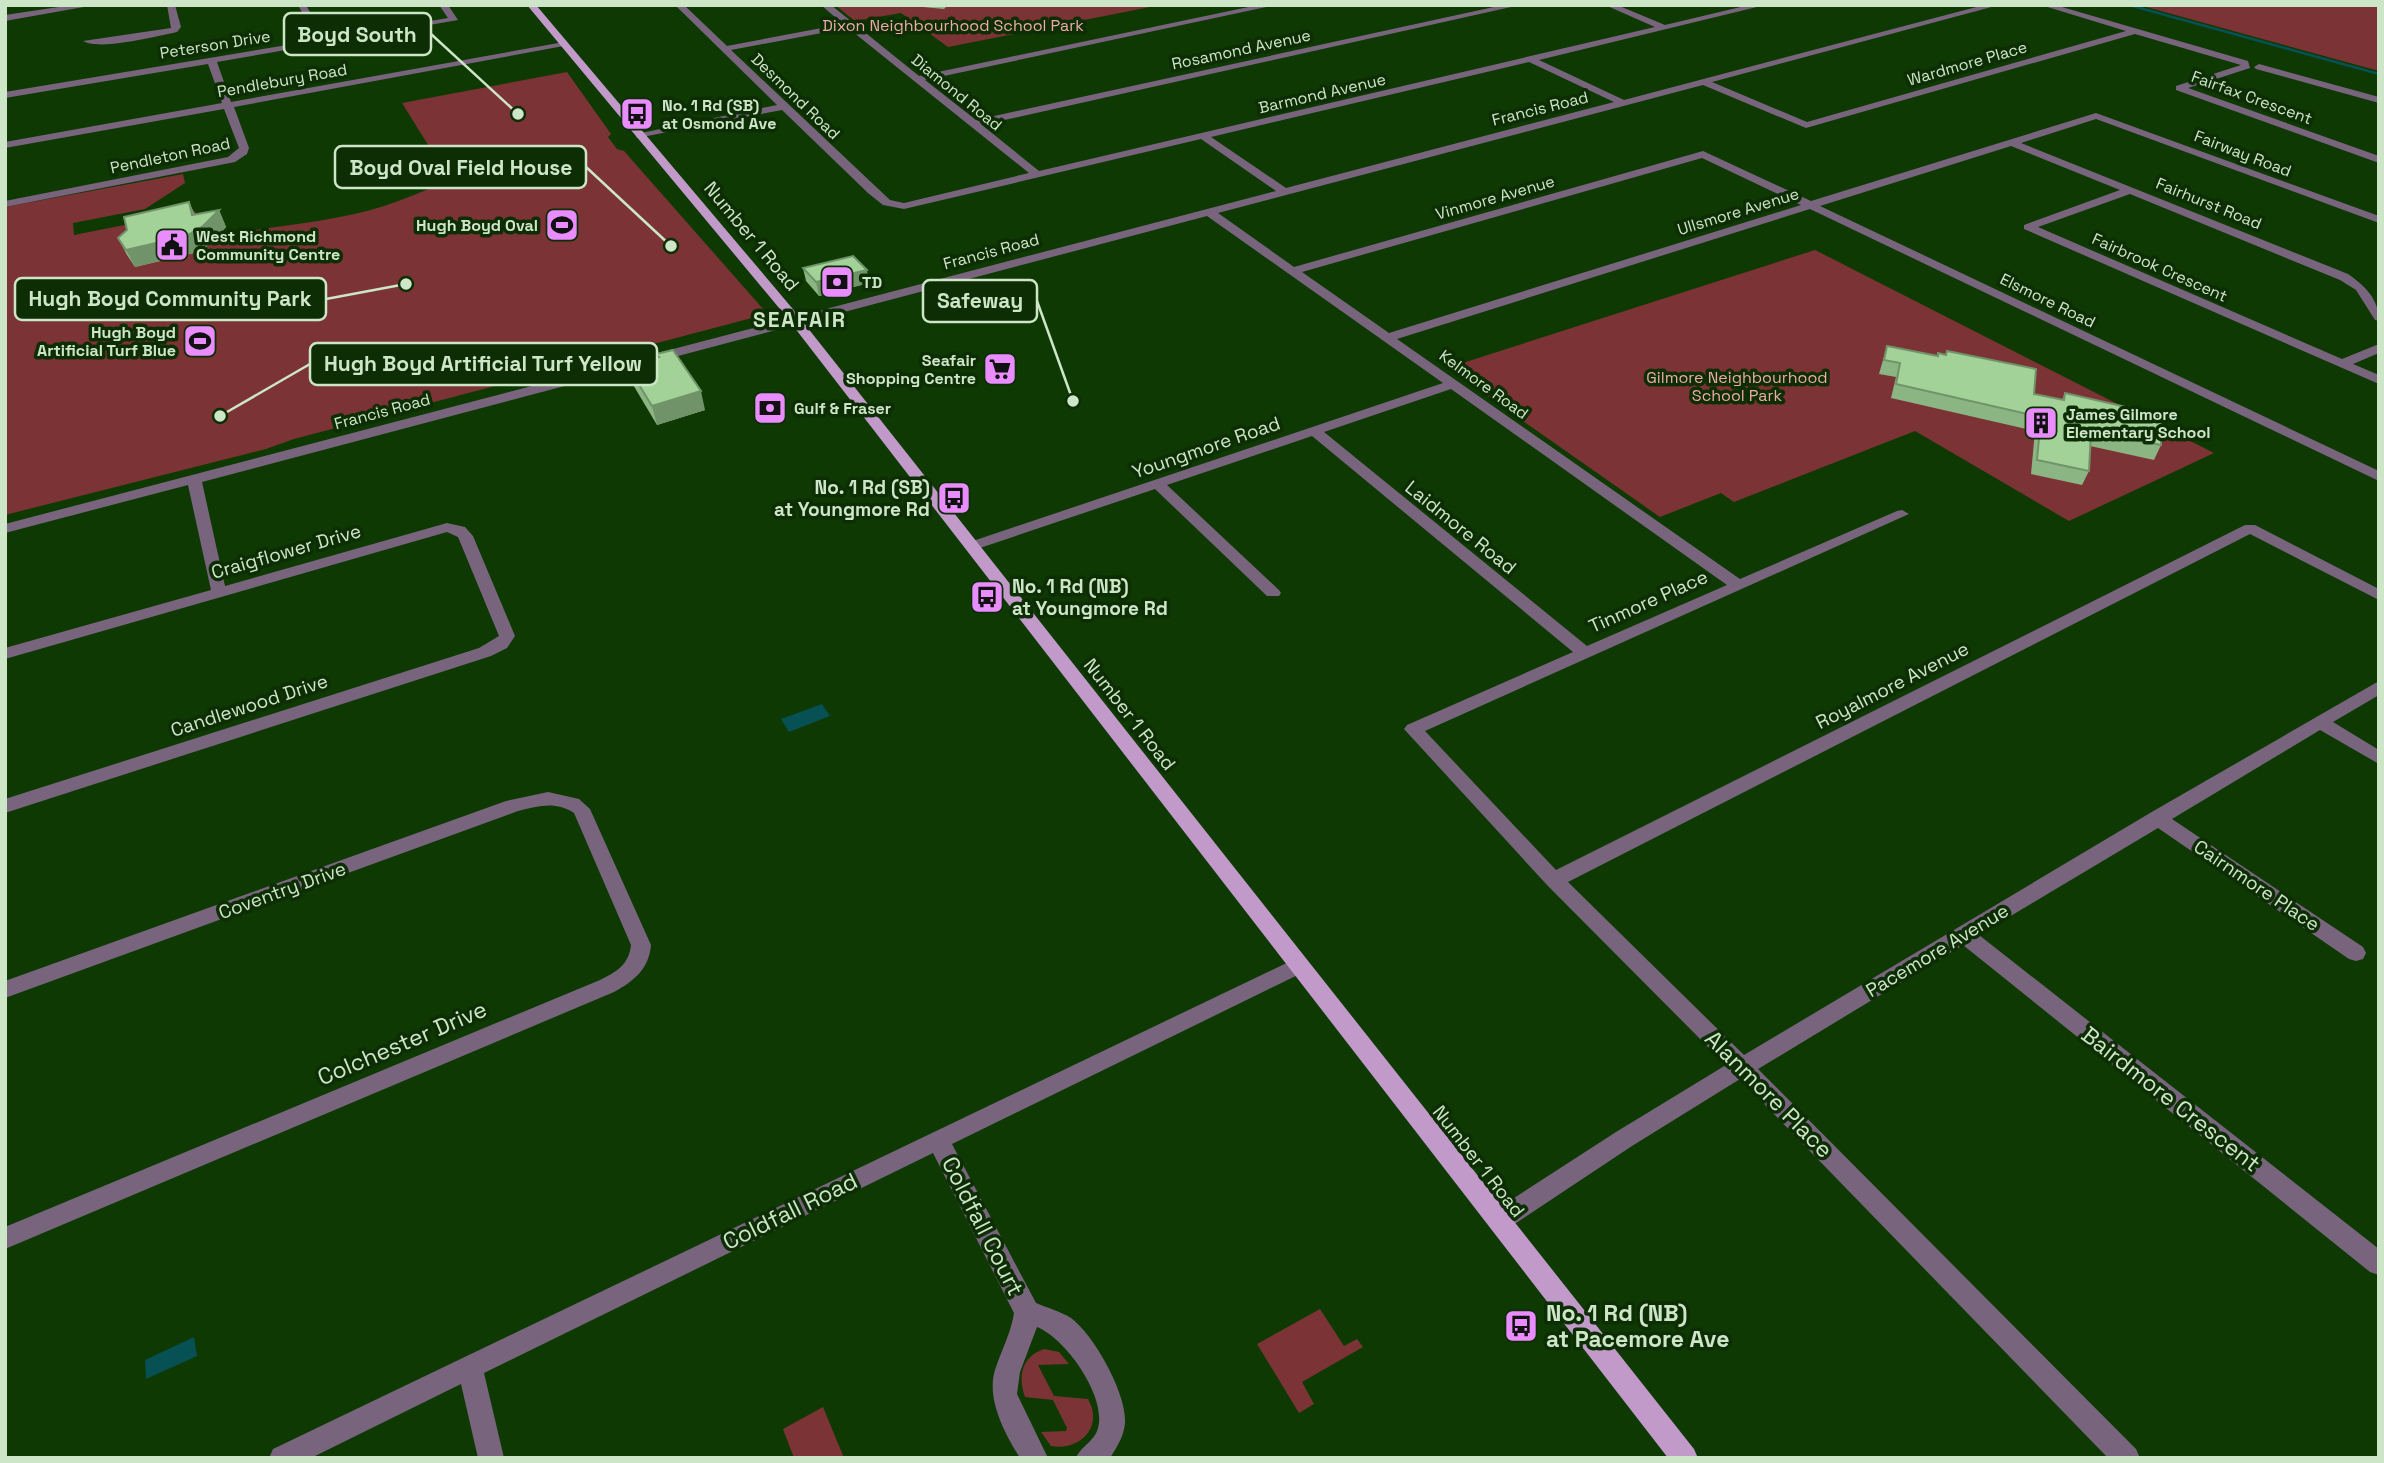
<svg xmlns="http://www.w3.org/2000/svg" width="2384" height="1463" viewBox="0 0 2384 1463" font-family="'Space Grotesk',sans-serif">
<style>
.green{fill:#7c3336}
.water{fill:#075154}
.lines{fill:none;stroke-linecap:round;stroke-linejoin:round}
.stream{stroke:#075154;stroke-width:2.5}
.minor{fill:#78657d;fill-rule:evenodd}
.major{fill:#c19aca;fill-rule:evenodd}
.wall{fill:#8bb582}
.shaded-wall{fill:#71936a}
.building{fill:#a2d297;stroke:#71936a;stroke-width:2}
.labels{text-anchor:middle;stroke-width:7;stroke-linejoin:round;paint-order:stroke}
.far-park-label{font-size:16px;fill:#ecabaa;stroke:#0d2d05}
.far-street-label{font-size:16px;fill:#cde6c8;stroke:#0d2d05}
.far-poi-label{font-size:16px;font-weight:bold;fill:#cde6c8;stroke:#0d2d05;text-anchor:start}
.street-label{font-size:19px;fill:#cde6c8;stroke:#0d2d05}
.poi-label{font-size:19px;font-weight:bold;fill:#cde6c8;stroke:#0d2d05;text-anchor:end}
.far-district-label{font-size:21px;font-weight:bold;letter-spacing:2px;fill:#cde6c8;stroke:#0d2d05}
.near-street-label{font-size:23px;fill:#cde6c8;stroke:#0d2d05}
.near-poi-label{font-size:23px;font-weight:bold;fill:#cde6c8;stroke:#0d2d05;text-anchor:start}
.leader{fill:none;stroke:#cde6c8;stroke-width:2.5}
.callout-dot{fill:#cde6c8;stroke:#0d2d05;stroke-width:2.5}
.callout{fill:#0d2d05;stroke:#cde6c8;stroke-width:2.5}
.callout-label{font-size:21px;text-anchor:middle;font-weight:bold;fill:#cde6c8}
</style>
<rect width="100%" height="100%" fill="#0e3902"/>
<g class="green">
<path d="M 835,5 L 1154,5 L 1155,6 L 948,47 L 901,13 L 855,21 Z"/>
<path d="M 2139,5 L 2379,5 L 2379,71 Z"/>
<path d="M 567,72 L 611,134 L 608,137 L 617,149 L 624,151 L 764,310 L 763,315 L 294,439 L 266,449 L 5,515 L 5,207 L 183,174 L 185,183 L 145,209 L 73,223 L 74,235 L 195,211 L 201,232 L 219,228 L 221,236 C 275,225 331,223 384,206 C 422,193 460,175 498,160 L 467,148 L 430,148 L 402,103 Z"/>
<path d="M 1815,250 L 2214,453 L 2069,521 L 1915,431 L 1734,502 L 1721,493 L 1660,517 L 1447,368 Z"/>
<path d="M 1320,1309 L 1344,1346 L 1357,1339 L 1363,1347 L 1302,1382 L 1314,1404 L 1299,1413 L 1257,1344 Z"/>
<path d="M 1044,1349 L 1059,1352 L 1069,1364 L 1038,1365 L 1054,1396 L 1088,1399 C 1104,1427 1080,1451 1051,1446 L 1041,1432 L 1066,1431 L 1067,1428 L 1053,1400 L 1025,1397 C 1018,1376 1021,1357 1044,1349 Z"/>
<path d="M 823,1407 L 844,1458 L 794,1458 L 783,1429 Z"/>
</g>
<g class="water">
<path d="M 822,704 L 830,716 L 789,732 L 781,719 Z"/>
<path d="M 194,1337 L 197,1356 L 146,1379 L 145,1360 Z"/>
</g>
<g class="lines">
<path class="stream" d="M 2129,5 L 2379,74"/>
<g class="minor">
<path d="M 72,5 L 95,5 L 5,21 L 5,15 Z"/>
<path d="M 167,5 L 175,5 L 181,27 L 177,32 C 157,36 100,51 83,41 L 171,28 Z"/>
<path d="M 298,5 L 306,5 L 325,39 L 448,18 L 439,5 L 448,5 L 458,20 L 217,62 L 231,102 L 564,42 L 569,45 L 234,107 L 249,148 L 247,154 L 235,162 L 5,207 L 5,201 L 228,157 L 239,148 L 224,109 L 5,148 L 5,142 L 222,103 L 208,64 L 5,98 L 5,92 L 317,40 Z"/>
<path d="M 675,5 L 684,5 L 727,46 L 843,24 L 821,5 L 831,5 L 919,76 L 1258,5 L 1276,5 L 925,80 L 976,120 L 1503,5 L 1520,5 L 982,125 L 1039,171 L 1655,27 L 1605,5 L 1617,5 L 1665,25 L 1749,5 L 1761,6 L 1539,60 L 1624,100 L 1984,5 L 1999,5 L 1712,82 L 1807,122 L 2126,31 L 2041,5 L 2055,5 L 2248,61 L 2250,68 L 2188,88 L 2379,156 L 2379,163 L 2176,90 L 2176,86 L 2241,65 L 2135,34 L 1806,128 L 1703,85 L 1218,213 L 1294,267 L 1703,151 L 1811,201 L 2096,113 L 2379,216 L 2379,223 L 2096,119 L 2021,143 L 2348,274 C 2365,286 2379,299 2379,321 L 2375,320 L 2356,290 L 2340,280 L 2130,194 L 2038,227 L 2342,359 L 2379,344 L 2379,353 L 2353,364 L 2379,375 L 2379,384 L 2024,229 L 2024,225 L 2120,190 L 2011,146 L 1820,206 L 2379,471 L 2379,481 L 1810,209 L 1397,339 L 1740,579 L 1897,511 L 1902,510 L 1909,514 L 1425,731 L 1556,870 L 2245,525 L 2255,525 L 2379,589 L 2379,600 L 2250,534 L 1568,882 L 1744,1055 L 2150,813 L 2379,681 L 2379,695 L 2333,722 L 2379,750 L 2379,764 L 2320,730 L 2172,819 L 2363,947 L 2366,953 L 2363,959 L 2356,961 L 2349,959 L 2158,828 L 1979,935 L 2379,1249 L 2379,1275 L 2370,1272 L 1963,945 L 1758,1069 L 2136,1449 L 2140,1458 L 2108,1458 L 1740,1079 L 1632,1146 L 1507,1229 L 1499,1232 L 1491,1229 L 1487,1221 L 1491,1213 L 1616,1132 L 1726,1065 L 1547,885 L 1404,729 L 1407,725 L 1573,652 L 1312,436 L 1167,485 L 1279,590 L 1281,593 L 1279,596 L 1267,596 L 1155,489 L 977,549 L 967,549 L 964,546 L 967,543 L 1443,383 L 1207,216 L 202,482 L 225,586 L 447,523 L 465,527 L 473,536 L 515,636 L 507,648 L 491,656 L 5,813 L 5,799 L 479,648 L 499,636 L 458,537 L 447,532 L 5,659 L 5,648 L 211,590 L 188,485 L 5,533 L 5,524 L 1276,191 L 1201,139 L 904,209 L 883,205 L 868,193 L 782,110 L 637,138 L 636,136 L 641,133 L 777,105 ZM 848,28 L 1029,173 L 904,203 L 890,200 L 731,50 ZM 1529,62 L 1614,102 L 1286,188 L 1211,137 ZM 1702,158 L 1801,205 L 1389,333 L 1302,272 ZM 1451,389 L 1727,585 L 1587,646 L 1324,432 Z"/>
<path d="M 2259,64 L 2379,97 L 2379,103 L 2256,69 L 2254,67 Z"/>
<path d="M 548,792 L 579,799 L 590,809 L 651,945 C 649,969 634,981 614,992 L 5,1249 L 5,1227 L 600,980 C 616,972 629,965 631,945 L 574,813 C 556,801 538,806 518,811 L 5,998 L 5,981 L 506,801 Z"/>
<path d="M 1299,957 L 1306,959 L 1309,965 L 1306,971 L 952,1144 L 1036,1303 C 1047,1308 1060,1311 1071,1318 C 1094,1335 1127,1394 1125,1423 C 1124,1436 1117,1447 1110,1458 L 1076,1458 C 1081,1446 1095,1441 1098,1428 C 1107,1396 1065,1338 1037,1327 L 1020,1372 L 1017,1394 L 1048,1458 L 1020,1458 C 1005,1434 986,1399 995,1370 C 1001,1351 1011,1333 1014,1313 L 933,1153 L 484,1373 L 504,1458 L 478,1458 L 461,1384 L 311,1458 L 269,1458 L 273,1449 Z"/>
</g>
<path class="major" d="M 527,5 L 536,5 L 792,308 L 1694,1449 L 1698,1458 L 1668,1458 L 784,314 Z"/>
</g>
<g class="wall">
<path d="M 902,5 L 948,5 L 944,9 Z"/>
<path d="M 189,202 L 195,215 L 219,210 L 226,227 L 211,244 L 194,253 L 135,267 L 127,255 L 118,238 Z"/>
<path d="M 803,268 L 869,283 L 819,296 L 806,281 Z"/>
<path d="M 1887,346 L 1937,356 L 1945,355 L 1947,351 L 2034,394 L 2062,400 L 2065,393 L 2161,445 L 2154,460 L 2090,446 L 2089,471 L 2082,485 L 2031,474 L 2035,431 L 1891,398 L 1896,377 L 1879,374 Z"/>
<path d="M 656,354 L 705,410 L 657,425 L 632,383 L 627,365 L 657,357 Z"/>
</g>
<g class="shaded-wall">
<path d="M 189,202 L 197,219 L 219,210 L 226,227 L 211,244 L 194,253 L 135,267 L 126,250 L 192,215 Z"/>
<path d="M 867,270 L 869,283 L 819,296 L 816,282 Z"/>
<path d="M 701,391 L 705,410 L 657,425 L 652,406 Z"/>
</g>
<g class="building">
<path d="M 189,202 L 192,215 L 219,210 L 203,226 L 186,236 L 126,250 L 118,238 L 127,230 L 124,217 Z"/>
<path d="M 853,256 L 867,270 L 816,282 L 803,268 Z"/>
<path d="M 1887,346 L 1938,356 L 1938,353 L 1946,355 L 1947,351 L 2036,369 L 2034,394 L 2064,400 L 2065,393 L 2161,415 L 2161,445 L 2091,431 L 2089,471 L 2037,460 L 2041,417 L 1896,384 L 1900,363 L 1884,360 Z"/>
<path d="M 673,350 L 701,391 L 652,406 L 627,365 L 659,357 L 656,354 Z"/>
</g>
<defs>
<symbol id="bus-square" viewBox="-11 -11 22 22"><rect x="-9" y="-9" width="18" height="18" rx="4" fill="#e98dfe" stroke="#0d2d05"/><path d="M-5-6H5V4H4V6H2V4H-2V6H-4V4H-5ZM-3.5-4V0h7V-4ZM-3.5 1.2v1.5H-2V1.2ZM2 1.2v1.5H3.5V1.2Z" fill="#111"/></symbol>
<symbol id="stadium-square" viewBox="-11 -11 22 22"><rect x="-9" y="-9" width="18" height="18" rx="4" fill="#e98dfe" stroke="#0d2d05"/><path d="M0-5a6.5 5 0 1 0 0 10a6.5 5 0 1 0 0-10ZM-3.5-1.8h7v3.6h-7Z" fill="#111"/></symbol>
<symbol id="civic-square" viewBox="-11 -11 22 22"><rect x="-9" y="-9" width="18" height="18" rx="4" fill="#e98dfe" stroke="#0d2d05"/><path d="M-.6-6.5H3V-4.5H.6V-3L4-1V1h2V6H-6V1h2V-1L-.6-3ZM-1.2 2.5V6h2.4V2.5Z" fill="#111"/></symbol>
<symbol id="bank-square" viewBox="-11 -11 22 22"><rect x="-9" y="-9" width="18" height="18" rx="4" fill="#e98dfe" stroke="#0d2d05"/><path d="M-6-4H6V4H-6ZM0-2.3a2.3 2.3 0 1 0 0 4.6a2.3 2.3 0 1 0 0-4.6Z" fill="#111"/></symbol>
<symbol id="supermarket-square" viewBox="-11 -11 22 22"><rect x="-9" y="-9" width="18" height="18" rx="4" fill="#e98dfe" stroke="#0d2d05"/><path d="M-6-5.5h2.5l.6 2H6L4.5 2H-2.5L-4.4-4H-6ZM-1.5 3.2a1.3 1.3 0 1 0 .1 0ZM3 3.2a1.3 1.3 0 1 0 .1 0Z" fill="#111"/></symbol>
<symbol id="building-square" viewBox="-11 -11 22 22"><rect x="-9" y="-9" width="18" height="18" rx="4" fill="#e98dfe" stroke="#0d2d05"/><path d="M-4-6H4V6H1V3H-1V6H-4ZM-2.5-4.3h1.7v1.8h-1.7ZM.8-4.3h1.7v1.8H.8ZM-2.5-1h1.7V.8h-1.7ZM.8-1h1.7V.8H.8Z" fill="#111"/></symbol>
</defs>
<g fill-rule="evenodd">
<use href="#bus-square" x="618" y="95" width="38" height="38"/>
<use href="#stadium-square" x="543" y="206" width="38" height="38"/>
<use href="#civic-square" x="153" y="226" width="38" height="38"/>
<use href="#bank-square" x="818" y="263" width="38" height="38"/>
<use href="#stadium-square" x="181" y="322" width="38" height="38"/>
<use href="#supermarket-square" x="981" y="350" width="38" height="38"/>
<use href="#bank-square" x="751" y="389" width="38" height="38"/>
<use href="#building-square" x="2022" y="404" width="38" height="38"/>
<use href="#bus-square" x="935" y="479" width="38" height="38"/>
<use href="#bus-square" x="968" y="578" width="38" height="38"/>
<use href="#bus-square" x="1502" y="1307" width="38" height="38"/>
</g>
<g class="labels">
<g class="far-park-label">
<text x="953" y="31">Dixon Neighbourhood School Park</text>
<text x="1737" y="383">Gilmore Neighbourhood<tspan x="1737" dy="18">School Park</tspan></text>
</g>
<g class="far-street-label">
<text transform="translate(215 44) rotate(-9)" y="6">Peterson Drive</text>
<text transform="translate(1241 49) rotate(-12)" y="6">Rosamond Avenue</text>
<text transform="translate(1967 63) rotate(-16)" y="6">Wardmore Place</text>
<text transform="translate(282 80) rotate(-10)" y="6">Pendlebury Road</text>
<text transform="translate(957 92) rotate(39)" y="6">Diamond Road</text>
<text transform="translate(1322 93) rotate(-13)" y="6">Barmond Avenue</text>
<text transform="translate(796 96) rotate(44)" y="6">Desmond Road</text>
<text transform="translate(2252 97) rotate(20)" y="6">Fairfax Crescent</text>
<text transform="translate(1540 108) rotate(-14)" y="6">Francis Road</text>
<text transform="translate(2243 153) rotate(21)" y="6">Fairway Road</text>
<text transform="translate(170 155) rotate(-12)" y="6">Pendleton Road</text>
<text transform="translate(1495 197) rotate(-16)" y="6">Vinmore Avenue</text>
<text transform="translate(2209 203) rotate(22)" y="6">Fairhurst Road</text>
<text transform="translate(1738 211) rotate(-17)" y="6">Ullsmore Avenue</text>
<text transform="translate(991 251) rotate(-15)" y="6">Francis Road</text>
<text transform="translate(2160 267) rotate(24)" y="6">Fairbrook Crescent</text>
<text transform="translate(2048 300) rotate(26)" y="6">Elsmore Road</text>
<text transform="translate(1484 384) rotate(36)" y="6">Kelmore Road</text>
<text transform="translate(382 411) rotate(-15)" y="6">Francis Road</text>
</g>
<g class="far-poi-label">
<text x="662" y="111">No. 1 Rd (SB)<tspan x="662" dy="18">at Osmond Ave</tspan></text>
<text x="538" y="231" text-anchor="end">Hugh Boyd Oval</text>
<text x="196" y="242">West Richmond<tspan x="196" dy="18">Community Centre</tspan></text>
<text x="862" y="288">TD</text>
<text x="176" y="338" text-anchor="end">Hugh Boyd<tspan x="176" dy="18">Artificial Turf Blue</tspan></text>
<text x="976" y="366" text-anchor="end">Seafair<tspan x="976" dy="18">Shopping Centre</tspan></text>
<text x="794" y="414">Gulf &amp; Fraser</text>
<text x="2066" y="420">James Gilmore<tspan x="2066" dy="18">Elementary School</tspan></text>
</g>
<g class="street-label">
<text transform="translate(752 236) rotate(50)" y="7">Number 1 Road</text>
<text transform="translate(1206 447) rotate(-19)" y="7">Youngmore Road</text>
<text transform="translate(1461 527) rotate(39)" y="7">Laidmore Road</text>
<text transform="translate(286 551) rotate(-16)" y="7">Craigflower Drive</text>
<text transform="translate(1648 601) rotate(-24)" y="7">Tinmore Place</text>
<text transform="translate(1892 685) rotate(-27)" y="7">Royalmore Avenue</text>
<text transform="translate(249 705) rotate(-18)" y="7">Candlewood Drive</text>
<text transform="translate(1130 714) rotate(52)" y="7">Number 1 Road</text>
<text transform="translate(2257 885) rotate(34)" y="7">Cairnmore Place</text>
<text transform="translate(282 890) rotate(-20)" y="7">Coventry Drive</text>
<text transform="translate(1937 950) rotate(-31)" y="7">Pacemore Avenue</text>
<text transform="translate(1479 1161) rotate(52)" y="7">Number 1 Road</text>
</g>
<g class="poi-label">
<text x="930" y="494">No. 1 Rd (SB)<tspan x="930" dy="22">at Youngmore Rd</tspan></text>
<text x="1012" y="593" text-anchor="start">No. 1 Rd (NB)<tspan x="1012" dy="22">at Youngmore Rd</tspan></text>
</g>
<g class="far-district-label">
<text x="800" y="327">SEAFAIR</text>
</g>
<g class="near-street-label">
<text transform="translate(402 1043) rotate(-23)" y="8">Colchester Drive</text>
<text transform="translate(1769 1094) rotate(45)" y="8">Alanmore Place</text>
<text transform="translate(2171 1099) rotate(38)" y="8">Bairdmore Crescent</text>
<text transform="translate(790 1211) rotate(-26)" y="8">Coldfall Road</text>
<text transform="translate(983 1226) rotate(63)" y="8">Coldfall Court</text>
</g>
<g class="near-poi-label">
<text x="1546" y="1321">No. 1 Rd (NB)<tspan x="1546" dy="26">at Pacemore Ave</tspan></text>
</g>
</g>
<path class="leader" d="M518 114L431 34M671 246L586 167M406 284L326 299M1073 401L1037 301M220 416L310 364"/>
<g class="callout-dot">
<circle cx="518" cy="114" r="7"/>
<circle cx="671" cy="246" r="7"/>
<circle cx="406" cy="284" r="7"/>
<circle cx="1073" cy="401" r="7"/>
<circle cx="220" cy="416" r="7"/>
</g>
<g class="callout">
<rect x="284" y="13" width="147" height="42" rx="7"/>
<rect x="335" y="146" width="251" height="42" rx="7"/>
<rect x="15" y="278" width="311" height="42" rx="7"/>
<rect x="923" y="280" width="114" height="42" rx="7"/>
<rect x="310" y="343" width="347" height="42" rx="7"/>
</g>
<g class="callout-label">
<text x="357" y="42">Boyd South</text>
<text x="461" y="175">Boyd Oval Field House</text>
<text x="170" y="306">Hugh Boyd Community Park</text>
<text x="980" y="308">Safeway</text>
<text x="483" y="371">Hugh Boyd Artificial Turf Yellow</text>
</g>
<rect width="2384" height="1463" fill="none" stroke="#cde6c8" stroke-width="14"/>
</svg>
